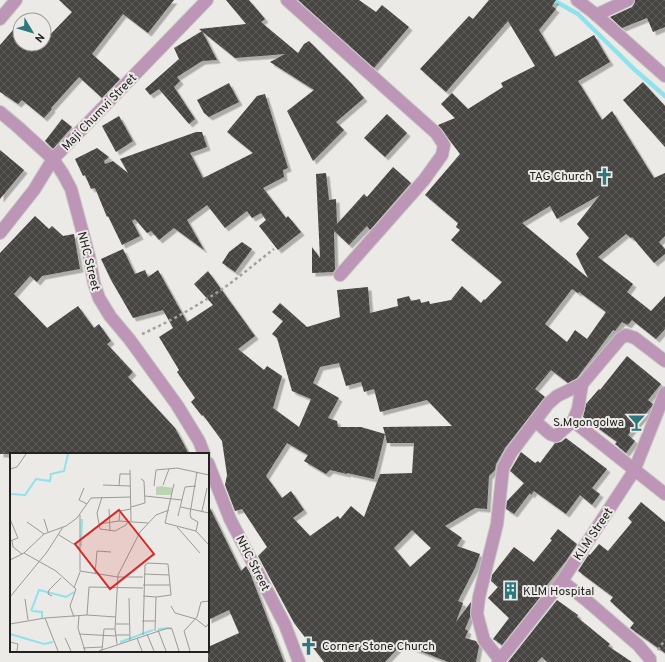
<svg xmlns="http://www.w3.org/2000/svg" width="665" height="662" viewBox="0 0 665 662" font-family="Overpass,sans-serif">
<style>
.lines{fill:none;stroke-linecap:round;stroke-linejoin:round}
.stream{stroke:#8fe2ed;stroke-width:4.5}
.building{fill:url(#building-cross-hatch);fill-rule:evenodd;filter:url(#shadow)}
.street-casing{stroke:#c7c6c2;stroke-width:14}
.path{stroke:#a1a09d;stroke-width:2.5;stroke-dasharray:3 3;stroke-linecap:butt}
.street{stroke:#bd95b6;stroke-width:12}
.labels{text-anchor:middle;stroke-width:4;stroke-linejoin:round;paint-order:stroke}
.street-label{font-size:12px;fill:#212120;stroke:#ebeae6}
.poi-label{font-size:12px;fill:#212120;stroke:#ebeae6;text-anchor:end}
.inset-river{fill:none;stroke:#8fe2ed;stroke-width:2}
.inset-road{fill:none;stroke:#9a9a97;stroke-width:1}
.view{fill:#d62828;fill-opacity:0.15;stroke:#d62828;stroke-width:2}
.inset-edge{fill:none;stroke:#212120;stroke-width:2}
</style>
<defs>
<pattern id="building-cross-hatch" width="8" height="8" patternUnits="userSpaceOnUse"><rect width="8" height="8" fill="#474443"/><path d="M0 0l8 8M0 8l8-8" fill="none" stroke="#5e5c5b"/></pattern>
<filter id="shadow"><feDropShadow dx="3.5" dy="3.5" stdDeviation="0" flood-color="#0004"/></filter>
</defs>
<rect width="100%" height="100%" fill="#ebeae6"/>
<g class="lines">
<path class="stream" d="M 553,0 L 578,14 L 635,70 L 665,96"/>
</g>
<g class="building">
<path d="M 59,0 L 174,0 L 148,33 L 123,14 L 92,54 L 120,79 L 102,98 L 79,77 L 51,108 L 52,109 L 44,118 L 22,100 L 18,104 L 0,92 L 0,45 L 13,30 L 20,37 L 20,44 L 28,44 L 35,50 L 41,44 L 44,44 L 44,41 L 72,12 Z"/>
<path d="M 226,0 L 249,0 L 265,19 L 261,22 L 298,53 L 304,44 L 309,41 L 351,83 L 364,98 L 336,122 L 344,130 L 313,161 L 287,111 L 314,90 L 270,62 L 285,54 L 235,58 L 199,29 L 246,24 Z"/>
<path d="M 298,0 L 359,0 L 376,12 L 382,5 L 409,27 L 374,68 Z"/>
<path d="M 489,0 L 556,0 L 552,6 L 556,9 L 539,30 L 555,57 L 594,35 L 610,62 L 578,81 L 602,120 L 612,111 L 654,178 L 665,173 L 665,236 L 659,242 L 665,249 L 665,254 L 654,263 L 632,237 L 631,238 L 626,234 L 598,257 L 633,284 L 627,292 L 651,311 L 665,296 L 665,329 L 656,339 L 632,320 L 628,325 L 622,322 L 615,331 L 613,330 L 577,378 L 568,383 L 551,370 L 535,389 L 545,397 L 505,448 L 496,464 L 495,470 L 489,476 L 487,509 L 475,508 L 445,526 L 462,538 L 457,546 L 480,554 L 475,568 L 458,601 L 463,603 L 456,622 L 471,602 L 470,617 L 465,629 L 468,631 L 465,638 L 476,641 L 479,646 L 476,662 L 448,662 L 402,644 L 385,662 L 324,662 L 294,623 L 258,556 L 267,547 L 242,509 L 235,511 L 225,485 L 227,475 L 222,441 L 203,415 L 202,416 L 191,402 L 195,398 L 177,372 L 179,370 L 159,337 L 173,328 L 163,310 L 133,318 L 111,280 L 101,259 L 123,249 L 135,274 L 145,270 L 148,277 L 158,270 L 187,322 L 213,305 L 194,284 L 208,271 L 255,336 L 238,349 L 264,370 L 267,366 L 282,376 L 273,408 L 299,427 L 311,399 L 292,391 L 277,338 L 272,334 L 283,321 L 272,312 L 280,303 L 307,327 L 340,317 L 337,290 L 368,287 L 370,313 L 398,306 L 397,299 L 409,296 L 411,301 L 420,299 L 421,303 L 429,301 L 430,304 L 451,300 L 462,286 L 481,303 L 484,299 L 485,300 L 502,282 L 451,240 L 460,230 L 456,227 L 458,223 L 425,195 L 460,154 L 438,125 L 455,118 L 441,104 L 452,93 L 468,109 L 503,87 L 501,83 L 535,66 L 508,21 L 446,92 L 420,69 L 469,16 L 473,19 ZM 600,195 L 577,224 L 589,238 L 576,254 L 588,278 L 522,223 L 550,206 L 557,219 ZM 572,289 L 578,293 L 579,292 L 606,312 L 587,339 L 575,330 L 567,342 L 545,324 ZM 339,363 L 346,386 L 361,382 L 364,392 L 374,389 L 380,412 L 427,400 L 452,426 L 383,427 L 385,434 L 361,427 L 338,427 L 337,421 L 328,418 L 339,398 L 313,383 L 320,367 ZM 385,434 L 387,443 L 414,443 L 412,473 L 380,474 L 364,517 L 351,506 L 340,519 L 338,516 L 310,536 L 293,518 L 304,510 L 291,491 L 282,498 L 266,476 L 287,443 L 308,455 L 304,461 L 326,474 L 330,470 L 347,474 L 347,473 L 374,479 ZM 412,530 L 431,548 L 410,567 L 394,548 Z"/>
<path d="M 635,0 L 665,0 L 665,27 L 653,32 L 647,18 L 622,28 L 610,17 L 632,7 L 634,4 Z"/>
<path d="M 202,31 L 217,60 L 202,61 L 177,77 L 180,81 L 174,87 L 195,119 L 189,124 L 159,89 L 150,95 L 145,89 L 179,59 L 174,48 Z"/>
<path d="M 643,82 L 665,106 L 665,147 L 623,100 Z"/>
<path d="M 229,83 L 239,102 L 209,117 L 204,113 L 197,100 Z"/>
<path d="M 265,94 L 288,168 L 283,170 L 284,177 L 263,188 L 286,218 L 288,216 L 301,232 L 278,250 L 259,226 L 266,220 L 261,213 L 252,218 L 247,211 L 225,228 L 207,205 L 187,220 L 204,250 L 174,228 L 159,240 L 151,231 L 147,233 L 135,219 L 132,221 L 140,236 L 122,245 L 108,216 L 107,217 L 95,188 L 91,189 L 85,175 L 83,176 L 75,159 L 97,148 L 109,157 L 104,161 L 105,164 L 113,161 L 128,173 L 120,159 L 196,132 L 202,132 L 207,147 L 190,153 L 203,178 L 253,153 L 227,132 L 257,96 Z"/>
<path d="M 387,114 L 407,133 L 385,157 L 364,138 Z"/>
<path d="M 119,116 L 133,141 L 116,152 L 102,126 Z"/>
<path d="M 62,119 L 72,127 L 53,149 L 45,141 Z"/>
<path d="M 0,150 L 24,170 L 0,199 Z"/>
<path d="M 393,167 L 411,183 L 370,230 L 367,226 L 349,245 L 334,231 L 335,270 L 333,272 L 312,273 L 312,247 L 320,258 L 316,174 L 326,173 L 329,200 L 336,199 L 337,224 L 364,194 L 367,197 Z"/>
<path d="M 35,216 L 49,229 L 52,226 L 63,236 L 74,234 L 80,269 L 42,276 L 37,282 L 30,276 L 14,294 L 47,328 L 78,306 L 94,328 L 99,324 L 111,341 L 107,344 L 133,372 L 128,377 L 175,428 L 189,454 L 0,454 L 0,253 Z"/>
<path d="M 242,242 L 252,249 L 235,272 L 222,263 L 229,252 Z"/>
<path d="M 627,356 L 661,384 L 648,400 L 653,404 L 652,406 L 628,435 L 635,441 L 626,453 L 615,444 L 617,442 L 583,417 L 586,404 L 599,389 L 600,390 Z"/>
<path d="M 566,438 L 607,469 L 592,488 L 600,494 L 592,505 L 580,495 L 566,514 L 534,491 L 531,495 L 530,493 L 514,514 L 506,509 L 507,501 L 524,483 L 510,471 L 521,452 L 535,463 L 538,461 L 540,463 L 555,443 L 561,442 Z"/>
<path d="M 641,502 L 665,522 L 665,653 L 630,628 L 634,623 L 610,601 L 613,597 L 578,571 L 589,554 L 590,555 L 599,544 L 608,551 L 632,522 L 628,518 Z"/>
<path d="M 208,504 L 241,571 L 246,566 L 250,573 L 284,662 L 208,662 L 208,647 L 239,633 L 229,610 L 208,620 Z"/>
<path d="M 558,529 L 577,544 L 566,561 L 543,590 L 545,591 L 502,645 L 493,639 L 509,618 L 488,598 L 498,587 L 491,581 L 492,575 L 514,547 L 534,562 L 552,540 L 550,539 Z"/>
<path d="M 557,600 L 578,615 L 577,617 L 610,644 L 608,646 L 632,662 L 547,662 L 542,657 L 537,662 L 508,662 Z"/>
</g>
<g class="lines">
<defs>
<g id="street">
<path d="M 287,0 L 436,133 L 444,145 L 442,155 L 424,180 L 340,275"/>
<path d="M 577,0 L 594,13 L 665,76"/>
<path d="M 596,15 L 628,0"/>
<path d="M 0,19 L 16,0"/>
<path d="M 0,112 L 18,127 L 53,159 L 63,174 L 71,189 L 89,256 L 94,283 L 99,298 L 110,316 L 130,340 L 177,405 L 199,441 L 204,454"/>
<path d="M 0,233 L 34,190 L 53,159 L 207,0"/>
<path d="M 535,421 L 550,434 L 556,436 L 573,421 L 665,494"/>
<path d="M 573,421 L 578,409 L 582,384"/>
<path d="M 208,463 L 230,519 L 285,625 L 299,662"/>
<path d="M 562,581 L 586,600 L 638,645 L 650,659 L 650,662"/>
<path d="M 500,660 L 484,640 L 477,614 L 479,597 L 497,524 L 503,468 L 511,453 L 548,404 L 557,396 L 582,384 L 620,339 L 626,335 L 635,338 L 665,361"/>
<path d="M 498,662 L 562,581 L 634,471 L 665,393"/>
</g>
</defs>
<use href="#street" class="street-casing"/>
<g class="path">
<path d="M 142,334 C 171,321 199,305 225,287 C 242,275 258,261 274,249"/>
<path d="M 658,650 L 665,640"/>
</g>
<use href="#street" class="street"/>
</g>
<defs>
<symbol id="church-bare" viewBox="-9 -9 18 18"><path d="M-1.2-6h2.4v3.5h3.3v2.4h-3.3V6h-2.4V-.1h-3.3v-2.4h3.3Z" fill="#2e777e" stroke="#ebeae6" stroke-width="2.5" paint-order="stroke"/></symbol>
<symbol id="bar-bare" viewBox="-9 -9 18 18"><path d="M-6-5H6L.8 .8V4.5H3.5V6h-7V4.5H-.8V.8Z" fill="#2e777e" stroke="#ebeae6" stroke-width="2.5" paint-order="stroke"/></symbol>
<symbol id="building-bare" viewBox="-9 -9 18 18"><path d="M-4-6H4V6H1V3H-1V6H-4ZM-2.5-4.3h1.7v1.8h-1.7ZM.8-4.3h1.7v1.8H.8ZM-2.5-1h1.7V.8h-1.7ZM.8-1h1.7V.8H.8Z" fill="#2e777e" stroke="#ebeae6" stroke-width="2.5" paint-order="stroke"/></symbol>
</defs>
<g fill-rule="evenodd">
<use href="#church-bare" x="592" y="164" width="25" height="25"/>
<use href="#bar-bare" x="624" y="410" width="25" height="25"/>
<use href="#building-bare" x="498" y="578" width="25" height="25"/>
<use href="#church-bare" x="296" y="634" width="25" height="25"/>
</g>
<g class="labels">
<g class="street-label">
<text transform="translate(99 112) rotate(-46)" y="4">Maji Chumvi Street</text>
<text transform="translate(89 261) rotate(76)" y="4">NHC Street</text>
<text transform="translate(593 534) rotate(-56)" y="4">KLM Street</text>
<text transform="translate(253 563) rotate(63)" y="4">NHC Street</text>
</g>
<g class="poi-label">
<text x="592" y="180">TAG Church</text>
<text x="624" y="426">S.Mgongolwa</text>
<text x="523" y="595" text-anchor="start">KLM Hospital</text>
<text x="322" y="650" text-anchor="start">Corner Stone Church</text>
</g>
</g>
<g transform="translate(10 453)">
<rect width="199" height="199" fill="#ebeae6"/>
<path d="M 151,33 L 163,35 L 161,42 L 146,42 L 146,34 Z" fill="#bcd4b3"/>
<path class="inset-river" d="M 0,41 L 15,42 L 26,26 L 40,28 L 41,21 L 54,18 L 58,1M 71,93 L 72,66M 21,158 L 29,137 L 56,144 L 64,139M 22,158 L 32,159 L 32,165M 148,176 L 162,175M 0,181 L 34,191 L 43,189M 110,189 L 143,177"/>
<path class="inset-road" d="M 0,16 L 7,14 L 16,1M 120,17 L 121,68M 164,31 L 155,70 L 186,78 L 199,92M 93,32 L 120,33M 153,32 L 159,16M 109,33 L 110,21 L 120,21M 144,33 L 146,17 L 167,15 L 199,22M 74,35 L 69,47 L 77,51M 135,43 L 172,47M 92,44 L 87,60 L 90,76 L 105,78 L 116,72 L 118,68M 121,54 L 135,50 L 134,28 L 131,26M 171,54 L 199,60M 99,56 L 100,78M 192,58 L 197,35M 70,62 L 70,118 L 108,124 L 133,124M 168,63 L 175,34 L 186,33M 0,66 L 8,85 L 0,88M 34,66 L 38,79M 109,68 L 110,58 L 121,56M 17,69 L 34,81M 89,71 L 109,68 L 138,70M 167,74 L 190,100M 186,78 L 188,69 L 181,65 L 180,61 L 187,19M 49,82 L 70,95M 2,88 L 3,94 L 12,101M 14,100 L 46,118 L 66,136 L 60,153 L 64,164M 0,107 L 14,100 L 34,81 L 56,73 L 67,65 L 81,45 L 121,44M 85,121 L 87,98 L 101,99M 134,121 L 159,122M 133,132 L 160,132M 64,135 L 70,119M 42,143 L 38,141 L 39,137 L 51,125M 133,143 L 146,144 L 145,178M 0,144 L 37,99 L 53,74M 119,145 L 120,187M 15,146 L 18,167M 161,153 L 165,160 L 186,166 L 196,174 L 199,170M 77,162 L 79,134 L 133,135M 69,163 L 68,175 L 75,198M 35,165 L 77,162 L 106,164M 132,168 L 145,168M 0,171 L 35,165 L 48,198M 106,171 L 119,171M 148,177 L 156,198M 69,181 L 106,183M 137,181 L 144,198M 106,182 L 119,182M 133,182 L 135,112 L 138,110 L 158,111 L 161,142 L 146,144M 55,185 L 61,198M 127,185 L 132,198M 0,189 L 8,191 L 7,198M 107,191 L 105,176 L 108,122 L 130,79 L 146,62 L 159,57M 73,195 L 92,194M 92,197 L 94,176 L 105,176M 89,198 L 158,175 L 162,176 L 169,198M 180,198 L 174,178 L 187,164 L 191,149 L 199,148"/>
<path class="view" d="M 109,57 L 144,101 L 100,136 L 65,91 Z"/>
<rect width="199" height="199" class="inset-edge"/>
</g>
<g transform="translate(32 32) rotate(128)"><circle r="19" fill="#ebeae6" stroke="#9a9a97"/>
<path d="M0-3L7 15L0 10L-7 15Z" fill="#2e777e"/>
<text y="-6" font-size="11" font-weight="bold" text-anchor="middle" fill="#212120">N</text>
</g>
</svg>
